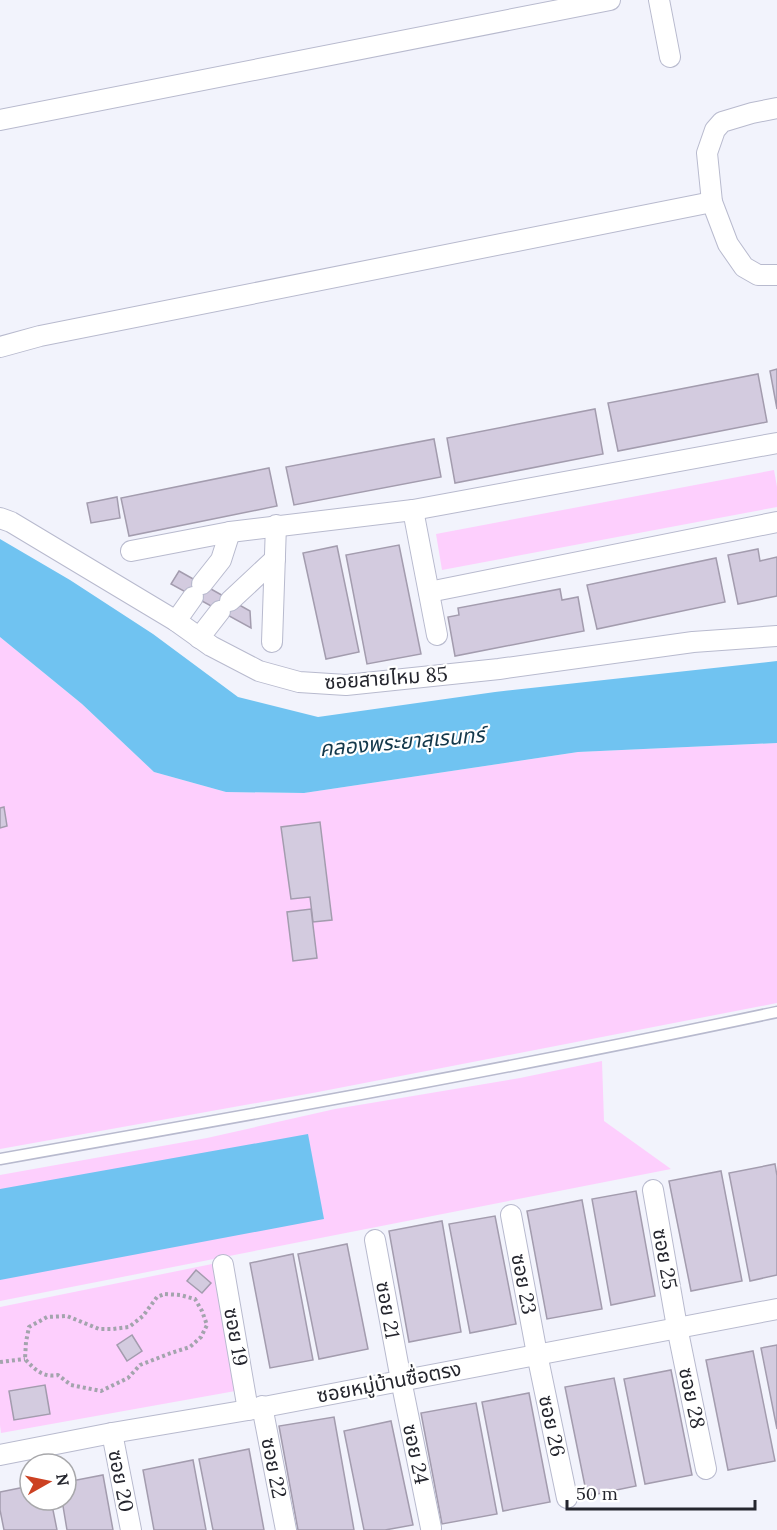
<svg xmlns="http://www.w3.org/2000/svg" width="777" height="1530" viewBox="0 0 777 1530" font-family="Lora,'Noto Sans Thai',serif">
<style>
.green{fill:#fdcffd}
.water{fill:#70c3f1}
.building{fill:#d3cbdf;stroke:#a39cae;stroke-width:1.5}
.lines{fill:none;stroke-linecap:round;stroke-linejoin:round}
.lane-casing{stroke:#b8bace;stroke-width:13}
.street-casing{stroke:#b8bace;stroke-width:22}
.path{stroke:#a3a4ad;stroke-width:4;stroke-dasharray:3 3;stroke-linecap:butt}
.lane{stroke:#fff;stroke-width:10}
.street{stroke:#fff;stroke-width:20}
.labels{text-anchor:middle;stroke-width:4.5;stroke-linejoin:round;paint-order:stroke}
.street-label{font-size:20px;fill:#25262e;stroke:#fff}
.water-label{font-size:21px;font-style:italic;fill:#13384b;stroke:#fff}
</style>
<rect width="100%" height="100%" fill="#f2f3fc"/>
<g class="green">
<path d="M 774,470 L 777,487 L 777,507 L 442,570 L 436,534 Z"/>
<path d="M 0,637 L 82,704 L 154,772 L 226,792 L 304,793 L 578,752 L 777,743 L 777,1003 L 318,1092 L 0,1149 Z"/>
<path d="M 602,1061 L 604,1121 L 671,1169 L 0,1301 L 0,1175 L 207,1138 L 335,1109 L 520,1078 Z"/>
<path d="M 217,1263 L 241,1390 L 1,1433 L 0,1425 L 0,1307 Z"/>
</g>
<g class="water">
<path d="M 0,539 L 70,580 L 153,634 L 238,697 L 318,717 L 495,692 L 777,661 L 777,743 L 578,752 L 304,793 L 226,792 L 154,772 L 82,704 L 0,637 Z"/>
<path d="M 308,1134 L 324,1219 L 0,1280 L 0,1189 Z"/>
</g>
<g class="building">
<path d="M 777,369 L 777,409 L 770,371 Z"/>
<path d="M 758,374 L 767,422 L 618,451 L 608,403 Z"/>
<path d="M 595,409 L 603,454 L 455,483 L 447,438 Z"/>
<path d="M 434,439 L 441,477 L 294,505 L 286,467 Z"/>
<path d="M 269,468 L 277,506 L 129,536 L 121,498 Z"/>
<path d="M 117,497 L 120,518 L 91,523 L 87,503 Z"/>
<path d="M 399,545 L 421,654 L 367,664 L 346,555 Z"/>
<path d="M 337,546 L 359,652 L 326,659 L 303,553 Z"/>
<path d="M 758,549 L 760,561 L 777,557 L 777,596 L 738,604 L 728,555 Z"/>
<path d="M 716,558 L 725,602 L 597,629 L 587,585 Z"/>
<path d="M 179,571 L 250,611 L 251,628 L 171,584 Z"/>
<path d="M 560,589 L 562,600 L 578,597 L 584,631 L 455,656 L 448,617 L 459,615 L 458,608 Z"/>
<path d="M 4,807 L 7,826 L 0,828 L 0,808 Z"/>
<path d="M 320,822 L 332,920 L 313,922 L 310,897 L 291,899 L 281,827 Z"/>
<path d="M 311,909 L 317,958 L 293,961 L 287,912 Z"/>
<path d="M 775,1164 L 777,1176 L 777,1275 L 750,1281 L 729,1173 Z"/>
<path d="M 721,1171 L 742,1281 L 691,1291 L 669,1181 Z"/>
<path d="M 636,1191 L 655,1296 L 611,1305 L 592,1199 Z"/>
<path d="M 582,1200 L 602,1309 L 547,1319 L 527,1211 Z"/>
<path d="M 495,1216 L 516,1324 L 470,1333 L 449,1224 Z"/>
<path d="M 442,1221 L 461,1332 L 409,1342 L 389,1231 Z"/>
<path d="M 347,1244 L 368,1349 L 319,1359 L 298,1254 Z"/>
<path d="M 293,1254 L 313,1360 L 270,1368 L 250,1263 Z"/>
<path d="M 196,1270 L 211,1283 L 202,1293 L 187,1281 Z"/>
<path d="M 132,1335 L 142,1351 L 127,1361 L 117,1345 Z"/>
<path d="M 777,1345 L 777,1429 L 761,1348 Z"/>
<path d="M 753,1351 L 775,1461 L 728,1470 L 706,1360 Z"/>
<path d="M 671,1370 L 692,1475 L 645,1484 L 624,1379 Z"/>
<path d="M 614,1378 L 636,1486 L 587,1496 L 565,1387 Z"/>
<path d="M 45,1385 L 50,1414 L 14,1420 L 9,1391 Z"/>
<path d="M 529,1393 L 550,1502 L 503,1511 L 482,1402 Z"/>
<path d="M 476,1403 L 497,1514 L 442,1524 L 421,1413 Z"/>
<path d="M 334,1417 L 354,1530 L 298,1530 L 279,1426 Z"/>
<path d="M 391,1421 L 413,1525 L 385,1530 L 364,1530 L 344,1431 Z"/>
<path d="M 249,1449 L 264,1530 L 213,1530 L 199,1459 Z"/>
<path d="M 193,1460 L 206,1530 L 154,1530 L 143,1470 Z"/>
<path d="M 103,1475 L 113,1530 L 67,1530 L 62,1500 L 66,1500 L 66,1482 Z"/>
<path d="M 30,1486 L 30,1500 L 51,1500 L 57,1530 L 4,1530 L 0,1510 L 0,1492 Z"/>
</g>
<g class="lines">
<defs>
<path id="lane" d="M 0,1159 C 260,1113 519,1067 777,1012"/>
<g id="street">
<path d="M 659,0 L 670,57"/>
<path d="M 777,108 L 752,113 L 722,122 L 715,130 L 707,153 L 712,202 L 728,244 L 744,267 L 758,275 L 777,275"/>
<path d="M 0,120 L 610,0"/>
<path d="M 0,347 L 40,336 L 712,202"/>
<path d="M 413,510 L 437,635"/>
<path d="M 0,518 L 11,522 L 176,621 L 211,646 L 259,671 L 299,682 L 346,685 L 499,669 L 693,642 L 777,636"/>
<path d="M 131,551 L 230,532 L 413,510 L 777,443"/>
<path d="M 202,584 L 221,560 L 230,532"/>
<path d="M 429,592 L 777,522"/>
<path d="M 230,601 L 275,559"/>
<path d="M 176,621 L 193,597"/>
<path d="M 199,638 L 220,611"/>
<path d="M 272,642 L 276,525"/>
<path d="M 653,1190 L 677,1327 L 706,1469"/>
<path d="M 511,1215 L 537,1354 L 567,1498"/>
<path d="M 375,1240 L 401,1380 L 431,1528"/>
<path d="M 223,1265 L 248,1410"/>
<path d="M 262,1406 L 286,1530"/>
<path d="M 112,1433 L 131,1530"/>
<path d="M 0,1455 L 112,1433 L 248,1410 L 777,1309"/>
</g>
</defs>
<use href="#lane" class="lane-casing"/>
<use href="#street" class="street-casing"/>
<g class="path">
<path d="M 165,1294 L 180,1295 L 195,1299 L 202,1311 L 207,1325 L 201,1337 L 190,1347 L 171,1353 L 140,1365 L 128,1378 L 101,1391 L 71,1385 L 58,1375 C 43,1378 34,1369 25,1359 L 26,1342 L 29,1327 L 47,1317 L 67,1316 L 99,1329 L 113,1329 L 129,1327 L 143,1316 L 157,1297 Z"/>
<path d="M 0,1362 L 25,1359"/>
</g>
<use href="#lane" class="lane"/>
<use href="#street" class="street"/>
</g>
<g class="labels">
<g class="street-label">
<text transform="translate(386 678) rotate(-4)" y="7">ซอยสายไหม 85</text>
<text transform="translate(665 1259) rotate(80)" y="7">ซอย 25</text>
<text transform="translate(524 1284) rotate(79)" y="7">ซอย 23</text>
<text transform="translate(388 1310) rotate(80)" y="7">ซอย 21</text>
<text transform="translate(236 1337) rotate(80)" y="7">ซอย 19</text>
<text transform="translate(389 1382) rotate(-11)" y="7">ซอยหมู่บ้านซื่อตรง</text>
<text transform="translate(692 1398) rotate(78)" y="7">ซอย 28</text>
<text transform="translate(552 1426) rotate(78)" y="7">ซอย 26</text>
<text transform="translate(416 1454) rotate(78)" y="7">ซอย 24</text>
<text transform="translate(274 1468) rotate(79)" y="7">ซอย 22</text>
<text transform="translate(121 1481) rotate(79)" y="7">ซอย 20</text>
</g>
<g class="water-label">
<text transform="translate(402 742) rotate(-5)" y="7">คลองพระยาสุเรนทร์</text>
</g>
</g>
<g transform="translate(48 1482) rotate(81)"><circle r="28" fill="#ffffff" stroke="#a8a8ab" stroke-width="1.5"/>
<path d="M0-4.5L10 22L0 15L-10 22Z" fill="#cc4122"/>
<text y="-9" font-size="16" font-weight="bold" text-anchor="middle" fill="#25262e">N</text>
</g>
<path d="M567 1500v9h188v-9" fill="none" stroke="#25262e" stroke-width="3"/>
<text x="576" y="1500" font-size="18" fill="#25262e" stroke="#ffffff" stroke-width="4.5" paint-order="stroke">50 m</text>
</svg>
